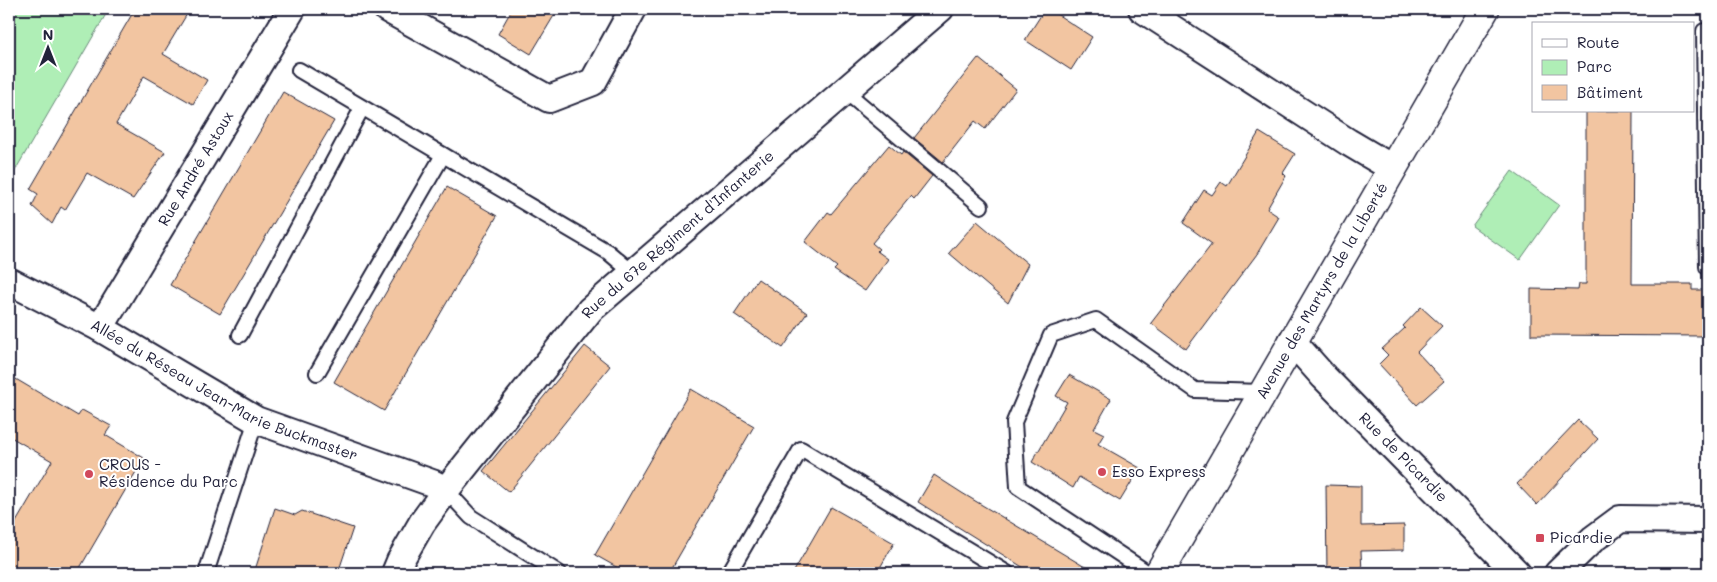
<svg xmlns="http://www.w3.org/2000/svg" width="1717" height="582" viewBox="0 0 1717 582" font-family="Mali,sans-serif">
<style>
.green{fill:#afeeb6;stroke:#688878}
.building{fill:#f2c5a1;stroke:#22223b}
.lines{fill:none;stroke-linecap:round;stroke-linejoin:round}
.service-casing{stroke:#22223b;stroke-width:18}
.minor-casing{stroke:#22223b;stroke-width:30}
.tertiary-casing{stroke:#22223b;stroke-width:31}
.service{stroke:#fff;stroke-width:14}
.minor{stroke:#fff;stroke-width:26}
.tertiary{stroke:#fff;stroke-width:28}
.poi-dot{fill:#d1495b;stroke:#fff;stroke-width:2}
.labels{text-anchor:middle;stroke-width:4;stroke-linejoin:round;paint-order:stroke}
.street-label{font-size:15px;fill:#22223b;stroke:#fff}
.poi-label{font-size:15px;fill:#22223b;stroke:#fff;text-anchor:start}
</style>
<rect width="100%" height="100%" fill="#fff"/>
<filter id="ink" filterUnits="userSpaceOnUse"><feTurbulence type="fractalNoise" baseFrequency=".02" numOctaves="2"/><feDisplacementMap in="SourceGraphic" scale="10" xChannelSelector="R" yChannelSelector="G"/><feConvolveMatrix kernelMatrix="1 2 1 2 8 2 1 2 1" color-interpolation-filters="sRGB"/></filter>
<g filter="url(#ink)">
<g class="green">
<path d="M 9,9 L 109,9 L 9,181 Z"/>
<path d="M 1512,171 L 1559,205 L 1520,260 L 1472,226 Z"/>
</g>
<g class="building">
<path d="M 135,9 L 190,9 L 163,54 L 207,80 L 193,104 L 144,76 L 116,124 L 165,152 L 133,199 L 87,173 L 65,210 L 61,207 L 52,224 L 32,206 L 38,194 L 30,189 Z"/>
<path d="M 512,9 L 558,9 L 531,54 L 498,34 Z"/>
<path d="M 1045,9 L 1049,9 L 1092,37 L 1071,70 L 1025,40 Z"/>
<path d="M 978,58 L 1016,89 L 985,129 L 975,121 L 943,162 L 914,138 Z"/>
<path d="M 283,92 L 334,121 L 220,314 L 170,285 Z"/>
<path d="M 1586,111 L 1633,111 L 1632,284 L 1692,284 L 1692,290 L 1708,290 L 1708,336 L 1531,335 L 1531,289 L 1578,290 L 1579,284 L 1586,284 Z"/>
<path d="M 1259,132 L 1295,154 L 1283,173 L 1286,176 L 1267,209 L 1279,217 L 1257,254 L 1186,349 L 1151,323 L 1212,244 L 1183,223 L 1204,190 L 1212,195 L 1221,182 L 1227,186 Z"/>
<path d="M 889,145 L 901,155 L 903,152 L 932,176 L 914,199 L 911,196 L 872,243 L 879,249 L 877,251 L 888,259 L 865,291 L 834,270 L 837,267 L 805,242 L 828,212 L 831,214 Z"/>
<path d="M 447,187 L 497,216 L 384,411 L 334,382 Z"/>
<path d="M 977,221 L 1028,264 L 1008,303 L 949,253 Z"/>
<path d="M 758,279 L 807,313 L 783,348 L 734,314 Z"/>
<path d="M 1421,307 L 1442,326 L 1417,352 L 1444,381 L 1417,405 L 1379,364 L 1388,355 L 1382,349 L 1405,328 L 1403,326 Z"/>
<path d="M 585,346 L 610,366 L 509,492 L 483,471 Z"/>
<path d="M 9,375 L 78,416 L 82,410 L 111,426 L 105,435 L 144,458 L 77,573 L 9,573 L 9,534 L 52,461 L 9,436 Z"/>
<path d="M 1069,375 L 1111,399 L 1094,429 L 1104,434 L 1098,444 L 1140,468 L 1120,501 L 1079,477 L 1073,488 L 1032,462 L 1067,402 L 1056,396 Z"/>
<path d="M 691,389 L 754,426 L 669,573 L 627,573 L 595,555 Z"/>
<path d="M 1578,420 L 1598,439 L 1537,505 L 1517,484 Z"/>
<path d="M 934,475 L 962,493 L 1095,573 L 1032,573 L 918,502 Z"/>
<path d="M 1326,485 L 1361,486 L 1361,526 L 1404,525 L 1404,550 L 1361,551 L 1362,573 L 1327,573 Z"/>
<path d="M 831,507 L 894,543 L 877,573 L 793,573 Z"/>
<path d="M 275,508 L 295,515 L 302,511 L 353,528 L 338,573 L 254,573 Z"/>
</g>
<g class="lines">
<defs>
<g id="service">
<path d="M 1704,31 L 1707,267 L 1708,267"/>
<path d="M 299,70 L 608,252 L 633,273"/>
<path d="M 845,91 L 981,206"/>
<path d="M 240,335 L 362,108"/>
<path d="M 317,373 L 443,155"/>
<path d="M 446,490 L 471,517 L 559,573"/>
<path d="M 206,573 L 256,420"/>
<path d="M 729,573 L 801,449 L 1007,573"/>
<path d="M 1148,573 L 1018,487 L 1014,422 L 1051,335 L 1096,320 L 1195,390 L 1263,392"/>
</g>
<g id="minor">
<path d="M 387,9 L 549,99 L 593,82 L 633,9"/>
<path d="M 1142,9 L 1348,142 L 1392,168"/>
<path id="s1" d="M 9,281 L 100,328 L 256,420 L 432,483 L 446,490"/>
<path id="s2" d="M 100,328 L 292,9"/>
<path id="s3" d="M 1292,341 L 1324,377 L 1517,573"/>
<path id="s4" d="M 395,573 L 400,561 L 422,523 L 446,490 L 590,310 L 940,9"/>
<path d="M 1558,573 L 1593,539 L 1620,519 L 1708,520"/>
</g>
<g id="tertiary">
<path id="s5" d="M 1159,573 L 1485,9"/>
</g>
</defs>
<use href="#service" class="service-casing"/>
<use href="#minor" class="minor-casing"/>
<use href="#tertiary" class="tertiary-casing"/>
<use href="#service" class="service"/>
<use href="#minor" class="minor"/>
<use href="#tertiary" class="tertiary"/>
</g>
</g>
<g class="poi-dot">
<circle cx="1102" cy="472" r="5"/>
<circle cx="89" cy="474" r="5"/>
<rect x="1535" y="533" width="10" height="10" rx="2.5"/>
</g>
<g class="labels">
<g class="street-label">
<text dy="5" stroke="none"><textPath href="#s2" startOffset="186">Rue André Astoux</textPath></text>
<text dy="5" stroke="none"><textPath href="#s4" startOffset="444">Rue du 67e Régiment d'Infanterie</textPath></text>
<text dy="5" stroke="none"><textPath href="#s5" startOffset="326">Avenue des Martyrs de la Liberté</textPath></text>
<text dy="5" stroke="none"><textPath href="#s1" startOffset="242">Allée du Réseau Jean-Marie Buckmaster</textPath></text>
<text dy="5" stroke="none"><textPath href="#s3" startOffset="161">Rue de Picardie</textPath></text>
</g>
<g class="poi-label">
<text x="99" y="470">CROUS -<tspan x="99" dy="17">Résidence du Parc</tspan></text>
<text x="1112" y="477">Esso Express</text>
<text x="1550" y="543">Picardie</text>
</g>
</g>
<rect width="1717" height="582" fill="none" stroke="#fff" stroke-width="30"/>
<rect x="15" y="15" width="1687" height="552" fill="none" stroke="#22223b" stroke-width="2" filter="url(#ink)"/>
<rect x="1532" y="22" width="162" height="90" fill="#ffffff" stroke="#a7a7b1"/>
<rect x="1542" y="39" width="25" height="8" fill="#ffffff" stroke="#a7a7b1"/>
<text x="1577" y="48" font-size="15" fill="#22223b">Route</text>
<rect x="1542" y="60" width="25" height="15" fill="#afeeb6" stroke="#a7a7b1"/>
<text x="1577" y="72" font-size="15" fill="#22223b">Parc</text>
<rect x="1542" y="85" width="25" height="15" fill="#f2c5a1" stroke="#a7a7b1"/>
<text x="1577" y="98" font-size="15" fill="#22223b">Bâtiment</text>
<g transform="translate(48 48)" stroke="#ffffff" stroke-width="4" paint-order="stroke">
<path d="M0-4L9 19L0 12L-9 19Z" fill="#22223b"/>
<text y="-8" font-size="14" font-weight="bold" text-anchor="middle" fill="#22223b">N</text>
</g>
</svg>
